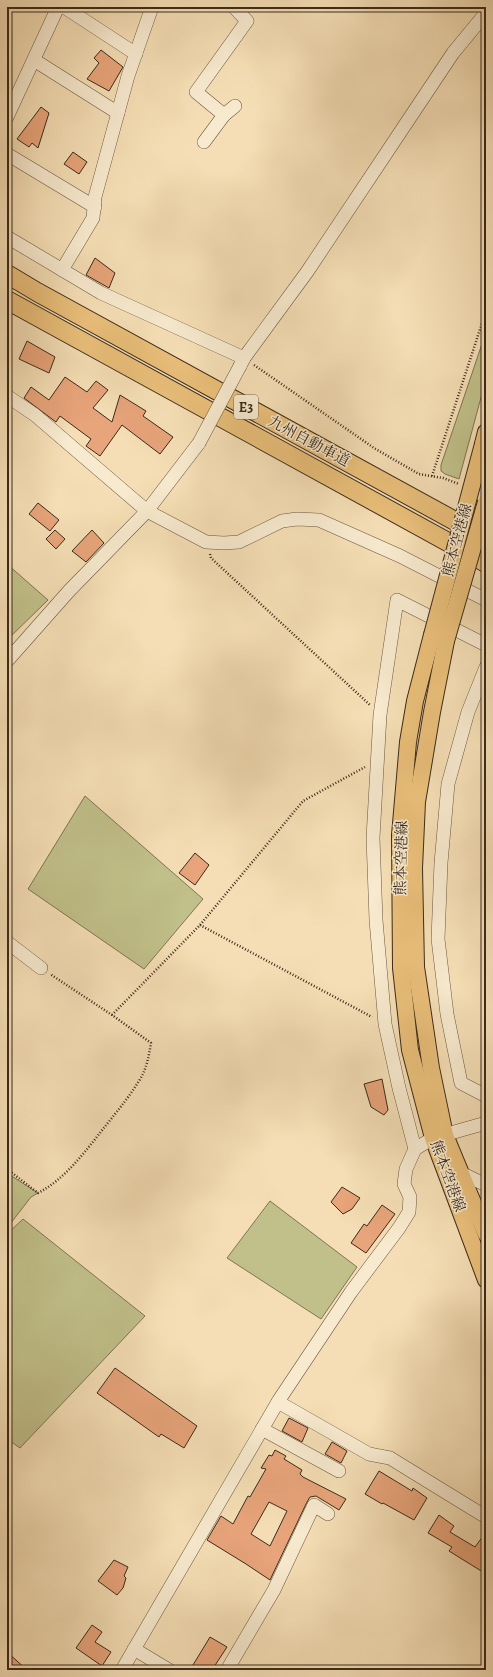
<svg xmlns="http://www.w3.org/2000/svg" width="493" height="1677" viewBox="0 0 493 1677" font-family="Alegreya,'Noto Serif JP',serif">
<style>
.green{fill:#c1c08a;stroke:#7e7553}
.building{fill:#e8a47a;stroke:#3a2a1c;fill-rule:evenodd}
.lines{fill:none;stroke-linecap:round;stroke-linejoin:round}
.minor-casing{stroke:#695742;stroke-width:14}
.major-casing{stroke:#3a2a1c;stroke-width:18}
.highway-casing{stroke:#3a2a1c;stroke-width:20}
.path{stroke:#3a2a1c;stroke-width:2.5;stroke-dasharray:1 2;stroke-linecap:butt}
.minor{stroke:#f8eacf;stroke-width:13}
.major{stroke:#eabf7a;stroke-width:16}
.highway{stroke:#eabf7a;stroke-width:18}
.minor-bridge-casing{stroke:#695742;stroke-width:14;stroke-linecap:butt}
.major-bridge-casing{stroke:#3a2a1c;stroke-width:18;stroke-linecap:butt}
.minor-bridge{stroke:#f8eacf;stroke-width:13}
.major-bridge{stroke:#eabf7a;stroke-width:16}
.labels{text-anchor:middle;stroke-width:3;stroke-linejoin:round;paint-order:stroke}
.shield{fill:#f8eacf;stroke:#736452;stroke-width:1}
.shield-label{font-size:14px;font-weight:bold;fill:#3a2a1c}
.street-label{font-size:15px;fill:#3a2a1c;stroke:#f8eacf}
</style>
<rect width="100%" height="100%" fill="#f5deb5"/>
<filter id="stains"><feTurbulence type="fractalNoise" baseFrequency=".005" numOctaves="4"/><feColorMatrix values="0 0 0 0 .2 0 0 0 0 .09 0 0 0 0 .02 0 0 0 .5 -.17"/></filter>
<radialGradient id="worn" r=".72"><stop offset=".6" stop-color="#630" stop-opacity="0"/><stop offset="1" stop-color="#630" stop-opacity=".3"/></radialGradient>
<g class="green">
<path d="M 486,332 L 486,379 L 459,479 L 445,474 L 441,471 L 441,465 Z"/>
<path d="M 7,564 L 48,600 L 7,640 Z"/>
<path d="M 85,796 L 203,899 L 144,969 L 28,889 Z"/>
<path d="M 7,1173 L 38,1193 L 31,1197 L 7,1228 Z"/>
<path d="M 270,1201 L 357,1267 L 321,1319 L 227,1258 Z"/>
<path d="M 23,1219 L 145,1316 L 20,1448 L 7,1439 L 7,1234 Z"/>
</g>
<g class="building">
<path d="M 101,50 L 123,67 L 109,91 L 87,79 L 99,63 L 94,58 Z"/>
<path d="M 41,107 L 49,113 L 38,148 L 32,143 L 29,147 L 17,139 Z"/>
<path d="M 73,152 L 87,162 L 79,174 L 64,164 Z"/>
<path d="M 95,258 L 115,273 L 109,288 L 86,275 Z"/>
<path d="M 27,341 L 55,357 L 49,373 L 19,359 Z"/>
<path d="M 65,377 L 87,392 L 96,381 L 108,390 L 93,408 L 112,422 L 120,395 L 146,411 L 143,416 L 173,437 L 160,454 L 122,425 L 100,456 L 86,446 L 91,439 L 60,416 L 56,422 L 24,398 L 31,387 L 49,400 Z"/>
<path d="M 38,503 L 59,520 L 50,531 L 29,514 Z"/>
<path d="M 55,530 L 65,539 L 56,549 L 46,539 Z"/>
<path d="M 92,530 L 104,543 L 86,562 L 72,551 Z"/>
<path d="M 195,853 L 209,865 L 195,885 L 179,873 Z"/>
<path d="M 382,1079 L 388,1110 L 384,1115 L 371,1107 L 364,1084 Z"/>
<path d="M 342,1187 L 360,1198 L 352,1209 L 343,1214 L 331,1202 Z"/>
<path d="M 382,1205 L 395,1214 L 366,1253 L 351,1243 L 364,1224 L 367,1226 Z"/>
<path d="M 115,1368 L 197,1426 L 184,1448 L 161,1434 L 159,1437 L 97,1393 Z"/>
<path d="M 289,1418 L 308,1428 L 302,1442 L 282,1431 Z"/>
<path d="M 332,1442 L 347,1451 L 341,1463 L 325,1454 Z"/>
<path d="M 275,1450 L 286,1456 L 284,1459 L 302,1470 L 300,1474 L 303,1477 L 346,1499 L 339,1510 L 316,1496 L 310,1497 L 307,1502 L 270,1580 L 246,1564 L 207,1540 L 221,1516 L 233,1524 L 248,1496 L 250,1497 L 266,1469 L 261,1468 L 269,1455 L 272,1456 ZM 269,1502 L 287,1511 L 270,1546 L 251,1534 Z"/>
<path d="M 379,1471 L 412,1491 L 413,1488 L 427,1498 L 414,1520 L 383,1503 L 382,1504 L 365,1494 Z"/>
<path d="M 439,1515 L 454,1526 L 450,1532 L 475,1547 L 486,1532 L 486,1574 L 449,1551 L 452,1547 L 428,1533 Z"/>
<path d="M 114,1560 L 128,1567 L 124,1576 L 126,1578 L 123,1588 L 117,1595 L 98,1581 Z"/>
<path d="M 92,1625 L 102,1632 L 95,1642 L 111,1652 L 102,1666 L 76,1648 Z"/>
<path d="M 210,1637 L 227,1647 L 212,1670 L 202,1670 L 193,1665 Z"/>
<path d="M 7,1652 L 27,1670 L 7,1670 Z"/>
</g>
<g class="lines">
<defs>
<g id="minor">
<path d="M 64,7 L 136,54"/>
<path d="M 34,60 L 118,113"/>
<path d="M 224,115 L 196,92 L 247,21 L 234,7"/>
<path d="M 7,117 L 58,7"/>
<path d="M 204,142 L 224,115 L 235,106"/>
<path d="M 7,154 L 95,207"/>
<path d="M 7,237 L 101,293 L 244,358"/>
<path d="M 62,270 L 93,218 L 95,197 L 128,76 L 152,7"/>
<path d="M 240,366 L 244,358 L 307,272 L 453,53 L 486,13"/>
<path d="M 7,396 L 35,415 L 147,511 L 206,542 L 224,543 L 239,542 L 282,521 L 297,519 L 319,520 L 400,556 L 486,600"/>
<path d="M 7,661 L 69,591 L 147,511 L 199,443"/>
<path d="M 486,667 L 468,712 L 448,784 L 441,863 L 438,939 L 447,1014 L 461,1083 L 486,1096"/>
<path d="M 7,942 L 41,968"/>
<path d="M 415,1149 L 399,1088 L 385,1024 L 376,920 L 373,838 L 380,715 L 397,600 L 486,645"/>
<path d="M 455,1170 L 486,1185"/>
<path d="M 278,1402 L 369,1454 L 390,1458 L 486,1517"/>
<path d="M 262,1429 L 339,1471"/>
<path d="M 134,1649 L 169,1670"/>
<path d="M 122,1670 L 279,1400 L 351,1292 L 399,1228 L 409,1212 L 410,1197 L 404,1184 L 406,1169 L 415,1149 L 433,1138 L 486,1123"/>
<path d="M 227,1670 L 274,1590 L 314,1505 L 328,1514"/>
</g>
<g id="major">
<path d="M 483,444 L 486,432"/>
<path d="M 432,635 L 415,701 L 408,742 L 400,835 L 401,968 L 410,1050 L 433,1138 L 486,1280"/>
<path d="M 446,641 L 432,712 L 417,802 L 414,868 L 416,967 L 431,1068 L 445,1135 L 486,1234"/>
</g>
<g id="highway">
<path d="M 7,274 L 37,292 L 486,538"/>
<path d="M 7,300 L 486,563"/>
</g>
</defs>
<use href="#minor" class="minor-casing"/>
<use href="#major" class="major-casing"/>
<use href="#highway" class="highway-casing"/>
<g class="path">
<path d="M 254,365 L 374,448 L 419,474 L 443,478 L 459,484"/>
<path d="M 432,476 L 486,311"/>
<path d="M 210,554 L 211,558 L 370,705"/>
<path d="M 200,925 L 372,1017"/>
<path d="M 112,1015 L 200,925 L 303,801 L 365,767"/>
<path d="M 7,1169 L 38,1193 C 67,1178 87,1149 107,1124 C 120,1108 132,1093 142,1076 C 147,1066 149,1055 151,1043 L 112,1015 L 50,974"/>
<path d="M 7,1450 L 11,1453"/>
</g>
<use href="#minor" class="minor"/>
<use href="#major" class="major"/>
<use href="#highway" class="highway"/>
<defs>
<path id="minor-bridge" d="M 199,443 L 240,366"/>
<g id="major-bridge">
<path d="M 432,635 L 483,444"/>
<path d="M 446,641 L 486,502"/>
</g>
</defs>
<use href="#minor-bridge" class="minor-bridge-casing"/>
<use href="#major-bridge" class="major-bridge-casing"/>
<use href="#minor-bridge" class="minor-bridge"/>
<use href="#major-bridge" class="major-bridge"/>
</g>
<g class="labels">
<rect class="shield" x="234" y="395" width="24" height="24" rx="3"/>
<g class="shield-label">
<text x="246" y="412">E3</text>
</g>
<g class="street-label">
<text transform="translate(309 441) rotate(28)" y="5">九州自動車道</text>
<text transform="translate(457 540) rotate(-75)" y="5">熊本空港線</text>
<text transform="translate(401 858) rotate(-89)" y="5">熊本空港線</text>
<text transform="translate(448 1176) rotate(70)" y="5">熊本空港線</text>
</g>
</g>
<rect width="493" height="1677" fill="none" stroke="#f5deb5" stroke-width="24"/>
<rect x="8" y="8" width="477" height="1661" fill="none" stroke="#3a2a1c" stroke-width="2"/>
<rect x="12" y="12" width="469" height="1653" fill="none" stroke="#3a2a1c"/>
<rect width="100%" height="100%" filter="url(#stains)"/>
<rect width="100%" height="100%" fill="url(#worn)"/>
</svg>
